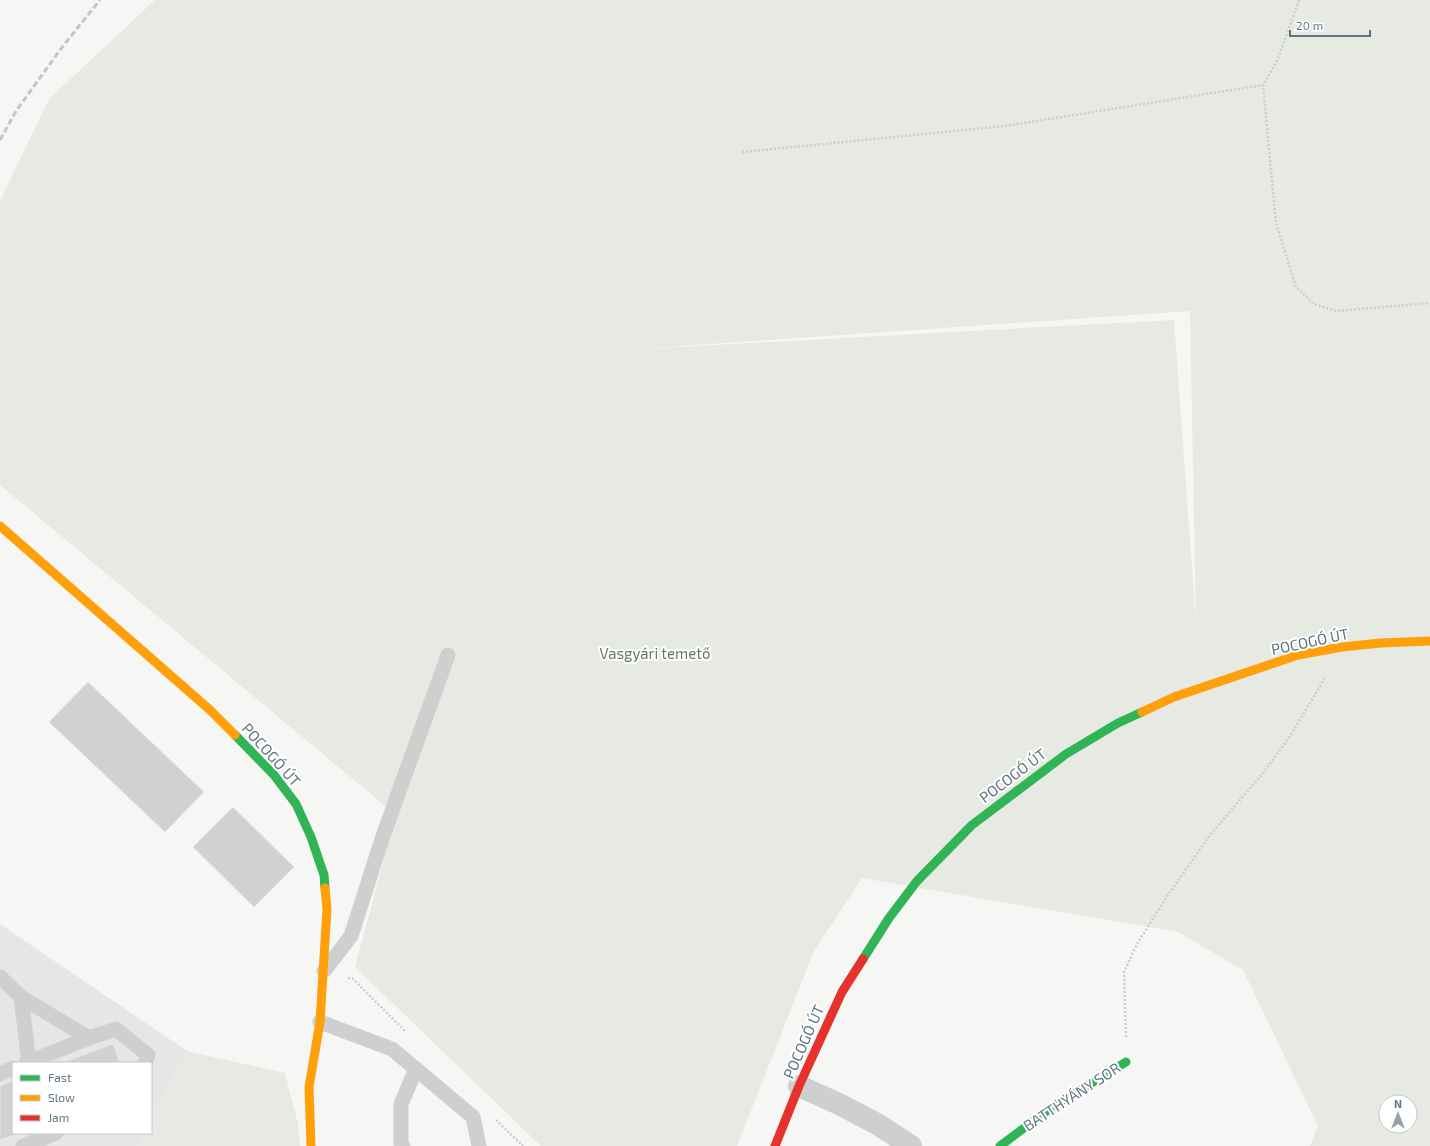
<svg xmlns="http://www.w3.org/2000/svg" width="1430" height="1146" viewBox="0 0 1430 1146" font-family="'Exo 2',sans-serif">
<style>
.built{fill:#e4e7e6}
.green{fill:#e6eae3;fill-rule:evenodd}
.building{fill:#cfd1d2;stroke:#e6e6e4}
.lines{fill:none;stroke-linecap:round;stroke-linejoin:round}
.path{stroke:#cccdce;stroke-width:2.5;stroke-dasharray:2 2;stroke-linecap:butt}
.lane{stroke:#ced0d0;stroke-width:15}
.street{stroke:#ced0d0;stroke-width:22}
.fast{stroke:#30b455;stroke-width:9}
.slow{stroke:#ff9f0a;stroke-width:9}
.jam{stroke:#e5322d;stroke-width:9}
.rail{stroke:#c4c6c6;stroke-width:3;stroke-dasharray:6 3;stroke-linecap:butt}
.labels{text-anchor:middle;stroke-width:4;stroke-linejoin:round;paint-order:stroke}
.street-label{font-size:15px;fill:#5f7682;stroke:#fff}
.park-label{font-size:15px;fill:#66795f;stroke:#fff}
</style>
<rect width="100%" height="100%" fill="#f6f6f5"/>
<path class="built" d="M 0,924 L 187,1051 L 151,1120 L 151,1063 L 13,1063 L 13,1133 L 145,1133 L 138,1146 L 0,1146 Z"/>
<g class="green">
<path d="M 155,0 L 1430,0 L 1430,1146 L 1310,1146 L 1318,1126 L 1243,970 L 1178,932 L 862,878 L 814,951 L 737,1146 L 541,1146 L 355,967 L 396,815 L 0,485 L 0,201 L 49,99 ZM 1190,311 L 1196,623 L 1174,320 L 623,350 ZM 1386,1102 L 1410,1102 L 1410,1126 L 1386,1126 Z"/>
<path d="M 187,1051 L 285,1073 L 298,1124 L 300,1146 L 138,1146 L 145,1133 L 151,1133 L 151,1120 Z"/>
</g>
<g class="building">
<path d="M 88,682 L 204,792 L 165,832 L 49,722 Z"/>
<path d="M 233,807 L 294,867 L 254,907 L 193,847 Z"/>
<path d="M 113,1044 L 120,1063 L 62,1063 Z"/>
<path d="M 13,1081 L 13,1133 L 19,1133 L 0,1140 L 0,1086 Z"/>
</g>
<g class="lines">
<g class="path">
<path d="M 1299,0 L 1278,59 L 1263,85 L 1276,223 L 1296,287 L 1314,304 L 1336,311 L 1430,303"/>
<path d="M 742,152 L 1005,126 L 1263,85"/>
<path d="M 348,978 L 353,979 L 405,1031"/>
<path d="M 1126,1037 L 1124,972 L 1137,944 L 1164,901 L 1210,835 L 1263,773 L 1291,735 L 1326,676"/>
<path d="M 496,1120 L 523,1146"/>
</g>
<g class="lane">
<path d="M 324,971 L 351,936 L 383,836 L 448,655"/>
<path d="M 0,977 L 21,997 L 89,1038"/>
<path d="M 21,997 L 29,1062"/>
<path d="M 320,1022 L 392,1049 L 473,1117 L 479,1146"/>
<path d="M 26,1063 L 89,1038 L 116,1029 L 148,1055 L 145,1063"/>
<path d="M 0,1074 L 13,1068"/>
<path d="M 23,1146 L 56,1133"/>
<path d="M 403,1146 L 401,1144 L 401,1104 L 416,1069"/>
</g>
<path class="street" d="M 799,1086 L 839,1104 L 879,1125 L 911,1146"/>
<g class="fast">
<path d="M 235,735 L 274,775 L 296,804 L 311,837 L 324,875 L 325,888"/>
<path d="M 863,959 L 889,918 L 917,881 L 972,825 L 1066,754 L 1118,723 L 1142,712"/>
<path d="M 1000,1146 L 1052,1107 L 1126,1062"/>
</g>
<g class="slow">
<path d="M 0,526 L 210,710 L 235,735"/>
<path d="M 1142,712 L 1174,697 L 1298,655 L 1342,647 L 1381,643 L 1430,641"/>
<path d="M 311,1146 L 309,1087 L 320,1022 L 327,909 L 325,888"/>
</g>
<path class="jam" d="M 775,1146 L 799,1086 L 842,992 L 863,959"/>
<path class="rail" d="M 0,140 L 16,111 L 63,46 L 100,0"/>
</g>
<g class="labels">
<g class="street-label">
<text transform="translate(1310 642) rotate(-12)" y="5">POCOGÓ ÚT</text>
<text transform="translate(271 755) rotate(48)" y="5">POCOGÓ ÚT</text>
<text transform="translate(1013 776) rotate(-37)" y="5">POCOGÓ ÚT</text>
<text transform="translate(804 1042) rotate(-66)" y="5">POCOGÓ ÚT</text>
<text transform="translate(1072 1097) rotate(-33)" y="5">BATTHYÁNY SOR</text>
</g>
<g class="park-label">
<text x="655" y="659">Vasgyári temető</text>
</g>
</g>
<rect x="12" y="1062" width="140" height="72" fill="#ffffff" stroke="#bfc8cd"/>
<rect x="20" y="1075" width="20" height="6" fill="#30b455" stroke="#bfc8cd"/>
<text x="48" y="1082" font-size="12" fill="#5f7682">Fast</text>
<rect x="20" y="1095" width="20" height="6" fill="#ff9f0a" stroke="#bfc8cd"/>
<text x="48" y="1102" font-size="12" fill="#5f7682">Slow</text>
<rect x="20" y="1115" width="20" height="6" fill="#e5322d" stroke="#bfc8cd"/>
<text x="48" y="1122" font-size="12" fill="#5f7682">Jam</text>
<g transform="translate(1398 1114)"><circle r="19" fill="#ffffff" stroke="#bfc8cd"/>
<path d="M0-3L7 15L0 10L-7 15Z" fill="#94a3aa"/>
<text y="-6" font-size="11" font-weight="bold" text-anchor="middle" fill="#5f7682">N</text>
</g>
<path d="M1290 30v6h80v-6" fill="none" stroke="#5f7682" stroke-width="2"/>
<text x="1296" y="30" font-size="12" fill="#5f7682" stroke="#ffffff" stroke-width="3" paint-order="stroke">20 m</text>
</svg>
